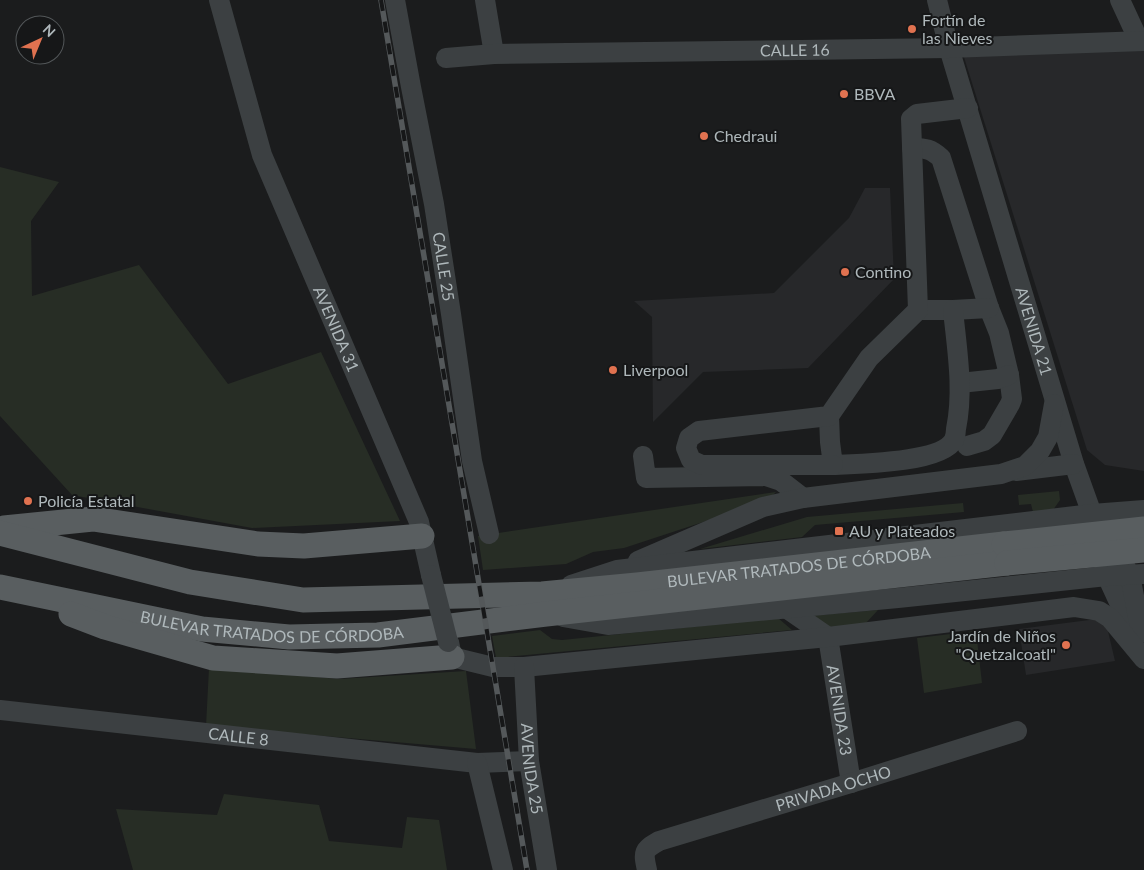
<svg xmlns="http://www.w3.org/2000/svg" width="1144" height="870" viewBox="0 0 1144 870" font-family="Lato,sans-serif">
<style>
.built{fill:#27282a}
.green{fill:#272d25}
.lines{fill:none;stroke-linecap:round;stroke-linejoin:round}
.minor{stroke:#3c4042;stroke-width:20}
.major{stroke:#595e60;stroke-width:25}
.rail-casing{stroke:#54585a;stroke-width:5.5}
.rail{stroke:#161718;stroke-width:4;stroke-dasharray:11;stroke-linecap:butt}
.minor-bridge{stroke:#3c4042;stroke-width:20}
.major-bridge{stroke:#595e60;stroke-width:25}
.poi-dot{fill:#e07250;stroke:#161718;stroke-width:2}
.labels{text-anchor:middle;stroke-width:4;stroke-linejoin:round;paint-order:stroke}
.poi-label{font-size:16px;fill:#afb8bb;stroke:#161718;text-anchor:start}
.street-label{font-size:16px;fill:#afb8bb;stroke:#161718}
</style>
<rect width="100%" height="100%" fill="#1b1c1d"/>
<g class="built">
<path d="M 1144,44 L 1144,471 L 1105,465 L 1087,450 L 963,54 Z"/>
<path d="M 865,188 L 890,188 L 894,279 L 808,368 L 703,372 L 653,422 L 652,317 L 634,301 L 774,293 L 849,218 Z"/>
<path d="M 1097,619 L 1107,627 L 1115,661 L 1026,675 L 1019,629 Z"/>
</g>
<g class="green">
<path d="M 0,167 L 59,182 L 31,221 L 32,296 L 139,265 L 228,384 L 321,352 L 400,521 L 252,528 L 72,495 L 0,416 Z"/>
<path d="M 1059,491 L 1060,500 L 1053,510 L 1033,512 L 1031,504 L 1019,505 L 1018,495 Z"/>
<path d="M 776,492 L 767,501 L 624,548 L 593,552 L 566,564 L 483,570 L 478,536 Z"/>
<path d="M 963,503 L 964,512 L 815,525 L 802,537 L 700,549 L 807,517 Z"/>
<path d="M 878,610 L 865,624 L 826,629 L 808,616 Z"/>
<path d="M 778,618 L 792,630 L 496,658 L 492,636 L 540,630 L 552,639 L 562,640 Z"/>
<path d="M 976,631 L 982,683 L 924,693 L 917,638 Z"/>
<path d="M 209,668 L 339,679 L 466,671 L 476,749 L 206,726 Z"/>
<path d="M 224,794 L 319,805 L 329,841 L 402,848 L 407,817 L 439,820 L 447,870 L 133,870 L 116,809 L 217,815 Z"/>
</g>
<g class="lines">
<g class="minor">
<path id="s1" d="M 219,0 L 262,155 L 419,522 L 431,575"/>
<path id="s2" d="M 395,0 L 411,87 L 434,204 L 451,314 L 472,461 L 489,534"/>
<path d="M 485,0 L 494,54"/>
<path id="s3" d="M 937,0 L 949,48 L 1074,464 L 1092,514 L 1107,576 L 1135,637"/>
<path d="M 1120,0 L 1139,41"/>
<path id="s4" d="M 446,58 L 494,54 L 949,48 L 1144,41"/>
<path d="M 912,148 C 926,148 931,149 941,158 L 989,308 L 999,333 L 1009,375 L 1012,399 L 1010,404 L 992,435 L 984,441 L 967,446"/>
<path d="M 918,310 L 953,310 L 989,308"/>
<path d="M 960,383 L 998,379 L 1009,375"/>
<path d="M 829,416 L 830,442 L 833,465 C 858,464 941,463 954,440 C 955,437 956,432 956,429 C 964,390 957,350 953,310"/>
<path d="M 643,456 L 646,478 L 766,476 L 781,481 L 803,498"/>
<path d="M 833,465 L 702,465 L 691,460 L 686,448 L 689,438 L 699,431 L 829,416 L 869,358 L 918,310 L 911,119 L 917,114 L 968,108"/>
<path d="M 1016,471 L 1074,464"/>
<path d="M 638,561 L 763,507 L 803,498 L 1001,474 L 1025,466 L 1040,451 L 1048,437 L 1054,404"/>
<path d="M 1124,565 L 1130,575 L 1141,633"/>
<path d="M 571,585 L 617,570 L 1092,514 L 1144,510"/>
<path d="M 786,608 L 828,637"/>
<path d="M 563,617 L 608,625 L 898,598 L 1107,576 L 1144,574"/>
<path id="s5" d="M 828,637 L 851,783"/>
<path d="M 449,642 L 452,657 L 493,667 L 524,667 L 828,637 L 1074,607 L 1099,611 L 1110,618 L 1144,659"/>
<path id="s6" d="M 524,667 L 529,761 L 547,870"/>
<path id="s7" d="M 0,710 L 477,763 L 529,761"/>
<path d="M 477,763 L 503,870"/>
<path id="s8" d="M 647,870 C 643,852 643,850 659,841 L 851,783 L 1017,731"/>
</g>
<g class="major">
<path d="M 4,528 L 93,519 L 258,544 L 304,546 L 422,536"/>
<path id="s9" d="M 0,533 L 190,582 L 303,600 L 542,594 L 637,585 L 1004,544"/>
<path id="s10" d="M 0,587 L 202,629 L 289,637 L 378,635 L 546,614 L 1007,563"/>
<path d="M 71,614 L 105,627 L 213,658 L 337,666 L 452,657"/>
</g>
<defs>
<path id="rail" d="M 381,0 L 527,870"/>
</defs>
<use href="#rail" class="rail-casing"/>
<use href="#rail" class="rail"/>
<path class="minor-bridge" d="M 431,575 L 448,642"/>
<g class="major-bridge">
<path d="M 1004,544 L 1144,529"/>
<path d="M 1007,563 L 1144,550"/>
</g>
</g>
<g class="poi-dot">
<circle cx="912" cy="29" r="5"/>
<circle cx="844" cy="94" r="5"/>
<circle cx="704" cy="136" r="5"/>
<circle cx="845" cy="272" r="5"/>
<circle cx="613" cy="370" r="5"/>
<circle cx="28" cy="501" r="5"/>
<rect x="834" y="526" width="10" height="10" rx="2.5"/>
<circle cx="1066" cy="645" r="5"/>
</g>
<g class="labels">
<g class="poi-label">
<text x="922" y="26">Fortín de<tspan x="922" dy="18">las Nieves</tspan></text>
<text x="854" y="100">BBVA</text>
<text x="714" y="142">Chedraui</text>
<text x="855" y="278">Contino</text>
<text x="623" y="376">Liverpool</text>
<text x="38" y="507">Policía Estatal</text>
<text x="849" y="537">AU y Plateados</text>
<text x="1056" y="642" text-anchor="end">Jardín de Niños<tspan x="1056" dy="18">"Quetzalcoatl"</tspan></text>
</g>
<g class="street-label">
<text dy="6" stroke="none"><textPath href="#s4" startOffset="349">CALLE 16</textPath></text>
<text dy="6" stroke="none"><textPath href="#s2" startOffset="271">CALLE 25</textPath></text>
<text dy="6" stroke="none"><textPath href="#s1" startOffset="350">AVENIDA 31</textPath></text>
<text dy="6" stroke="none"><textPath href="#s3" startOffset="345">AVENIDA 21</textPath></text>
<text dy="6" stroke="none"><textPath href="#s9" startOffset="808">BULEVAR TRATADOS DE CÓRDOBA</textPath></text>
<text dy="6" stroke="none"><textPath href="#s10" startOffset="276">BULEVAR TRATADOS DE CÓRDOBA</textPath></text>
<text dy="6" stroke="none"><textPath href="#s5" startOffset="74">AVENIDA 23</textPath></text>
<text dy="6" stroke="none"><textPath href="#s7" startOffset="240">CALLE 8</textPath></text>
<text dy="6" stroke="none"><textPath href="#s6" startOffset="102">AVENIDA 25</textPath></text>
<text dy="6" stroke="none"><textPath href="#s8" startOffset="218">PRIVADA OCHO</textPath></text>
</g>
</g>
<g transform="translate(40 40) rotate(44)"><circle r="24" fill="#161718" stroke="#535759"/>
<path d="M0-4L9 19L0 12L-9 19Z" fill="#e07250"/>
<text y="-8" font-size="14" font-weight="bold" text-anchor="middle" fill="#afb8bb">N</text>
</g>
</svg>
